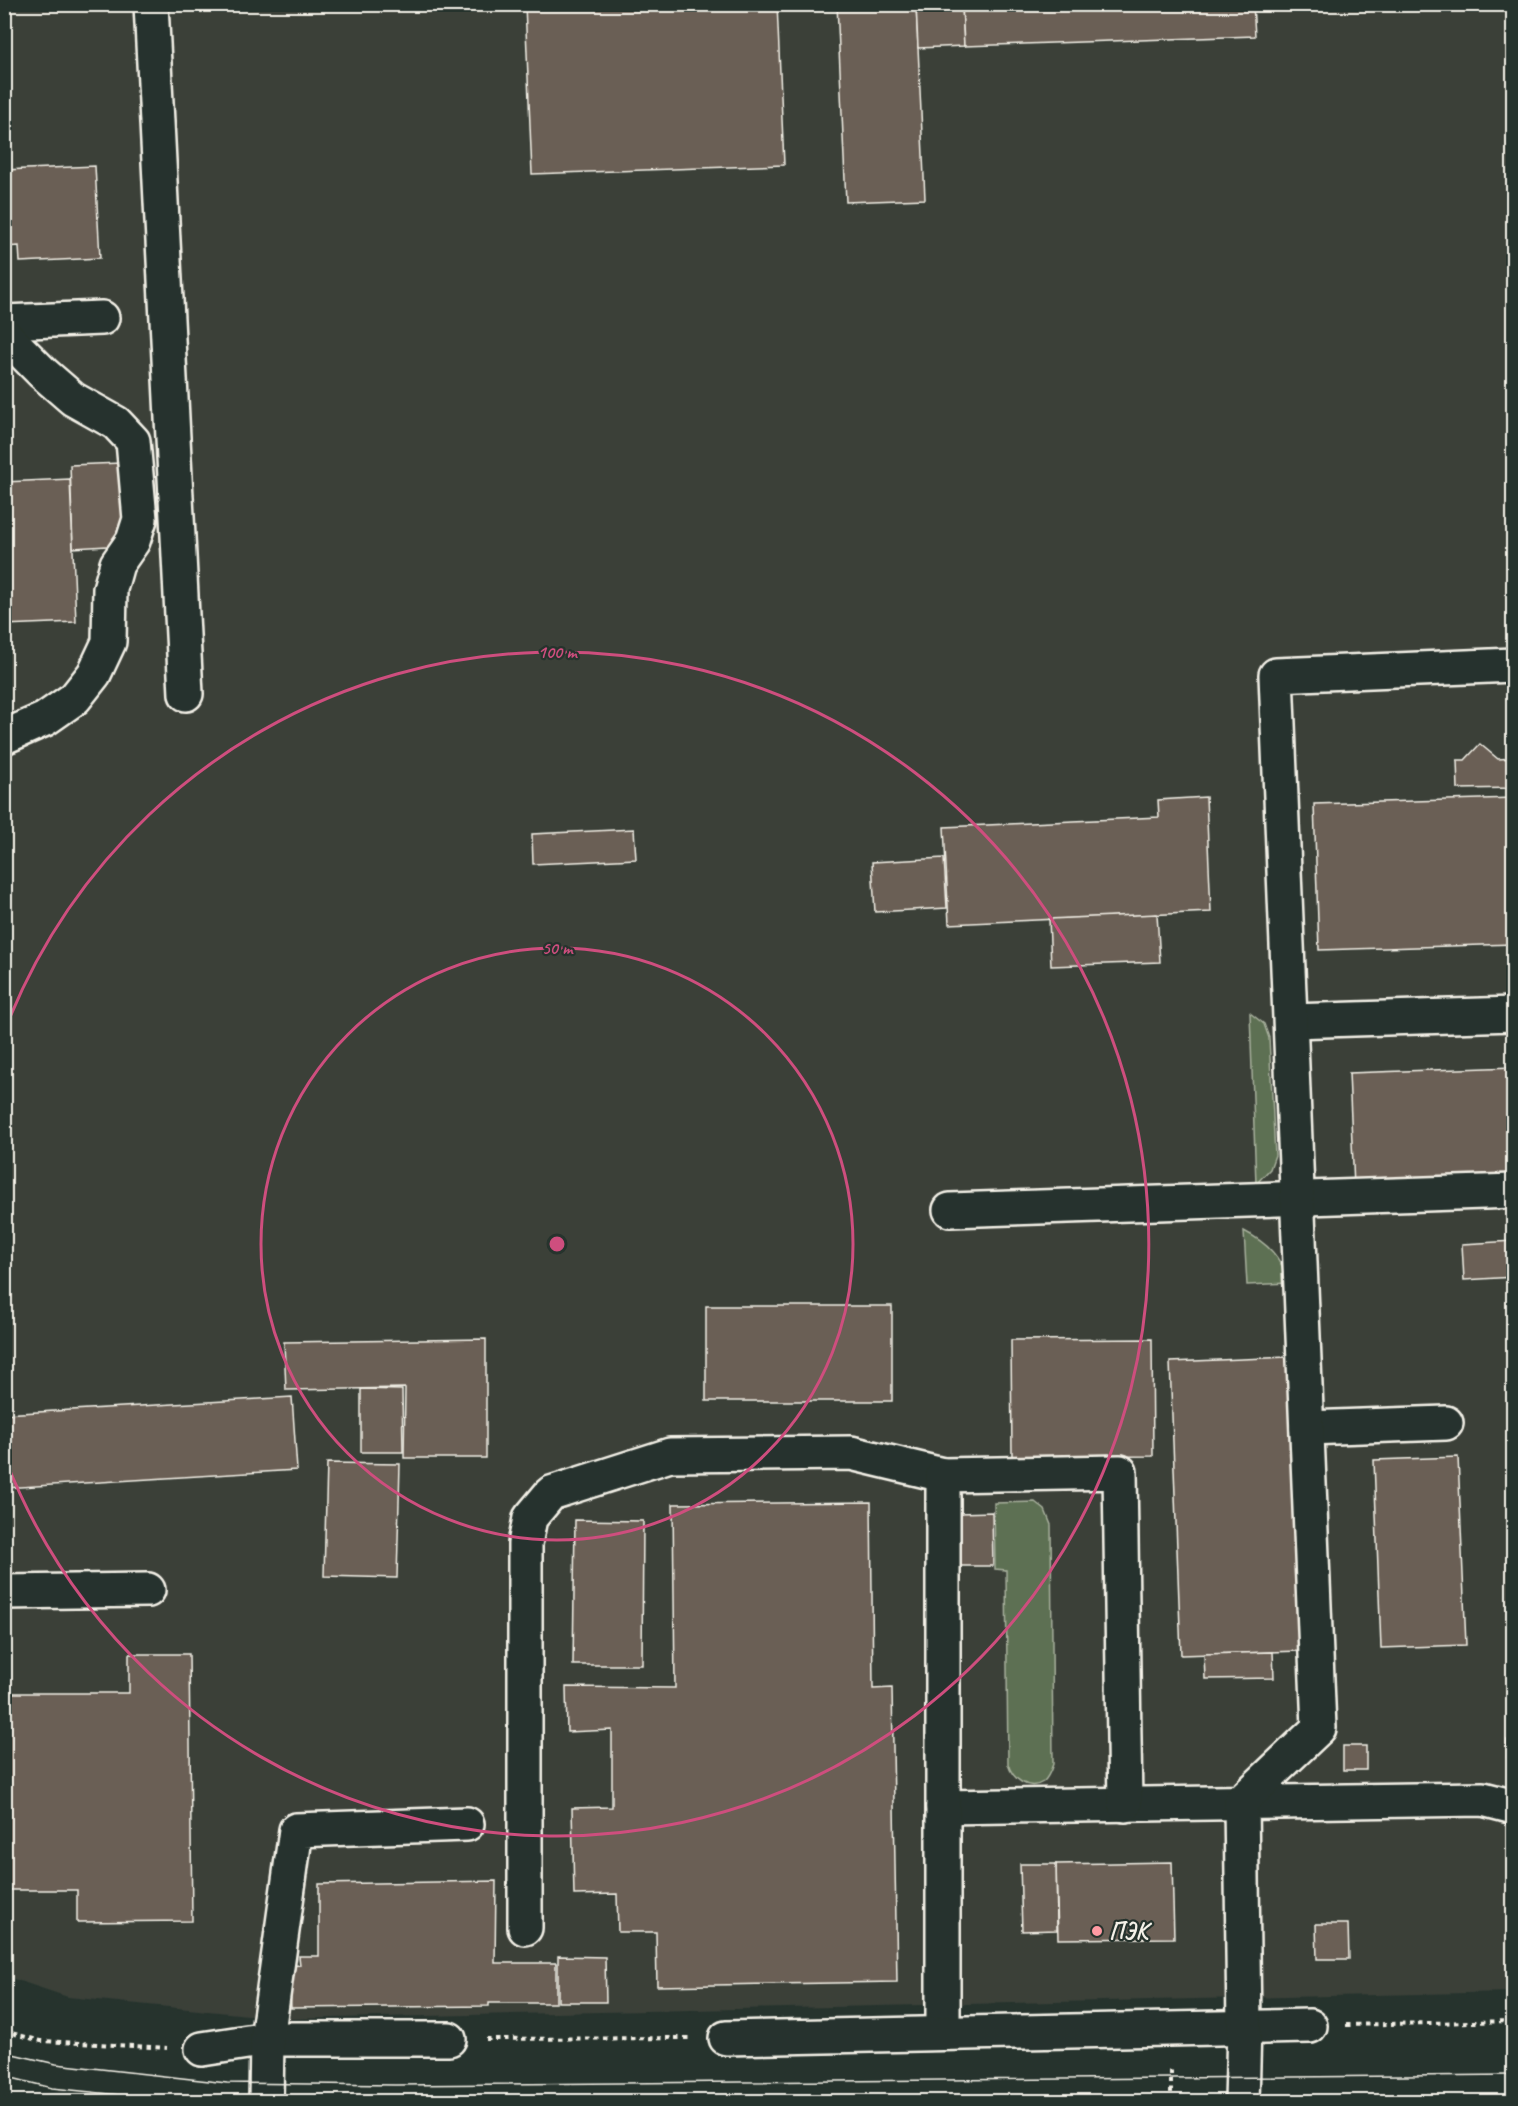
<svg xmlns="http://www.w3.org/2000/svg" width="1518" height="2106" viewBox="0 0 1518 2106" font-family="Caveat,sans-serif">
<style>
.built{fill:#3a4039}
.green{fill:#5d7052;stroke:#a8b09d;stroke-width:1.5}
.building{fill:#6a5f54;stroke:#f4f1e8;stroke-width:1.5}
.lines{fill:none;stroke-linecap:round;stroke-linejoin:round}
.minor-casing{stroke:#f4f1e8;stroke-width:38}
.path{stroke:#f4f1e8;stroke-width:4;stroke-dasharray:4.5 4.5;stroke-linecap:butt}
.minor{stroke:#26332d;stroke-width:33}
.tram{stroke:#f4f1e8;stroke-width:1.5}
.ring{fill:none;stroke:#ce4e7e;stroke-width:3}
.poi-dot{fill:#ff9aa2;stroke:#26332d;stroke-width:2}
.labels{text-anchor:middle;stroke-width:4.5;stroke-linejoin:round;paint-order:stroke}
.poi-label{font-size:24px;font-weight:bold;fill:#f4f1e8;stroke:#26332d;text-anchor:start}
.centre{fill:#ce4e7e;stroke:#26332d;stroke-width:3}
.ring-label{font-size:18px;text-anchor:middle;font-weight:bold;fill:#ce4e7e;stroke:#26332d;stroke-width:4.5;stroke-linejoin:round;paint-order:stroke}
</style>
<rect width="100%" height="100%" fill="#26332d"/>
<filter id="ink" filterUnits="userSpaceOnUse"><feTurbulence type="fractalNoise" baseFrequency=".0167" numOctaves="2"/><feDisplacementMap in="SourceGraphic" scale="12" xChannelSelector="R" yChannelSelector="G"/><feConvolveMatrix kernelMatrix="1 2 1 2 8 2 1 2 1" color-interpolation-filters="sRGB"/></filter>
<g filter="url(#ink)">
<path class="built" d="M 5,5 L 1513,5 L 1513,1992 L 287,2019 L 68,1997 L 5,1976 Z"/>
<g class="green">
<path d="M 1250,1013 L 1264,1024 L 1269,1038 L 1275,1155 L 1270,1169 L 1256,1184 Z"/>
<path d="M 1244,1231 C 1267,1243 1282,1257 1288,1283 L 1247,1285 Z"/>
<path d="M 1035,1502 L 1045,1510 L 1051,1525 L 1053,1764 C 1051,1770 1048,1778 1043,1782 C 1028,1792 1012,1778 1008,1764 L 1006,1570 L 995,1569 L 994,1503 Z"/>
</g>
<g class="building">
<path d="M 525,4 L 777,4 L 784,165 L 532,174 Z"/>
<path d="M 837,4 L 916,4 L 925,199 L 846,202 Z"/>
<path d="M 916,4 L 962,4 L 964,46 L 918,48 Z"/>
<path d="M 962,4 L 1253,4 L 1255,36 L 964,46 Z"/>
<path d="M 95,166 L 100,258 L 20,262 L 19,246 L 4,247 L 4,170 Z"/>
<path d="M 121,463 L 125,545 L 73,548 L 70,465 Z"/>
<path d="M 70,479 L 76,622 L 4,625 L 4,482 Z"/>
<path d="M 1480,744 L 1498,759 L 1514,758 L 1514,788 L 1458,789 L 1457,760 L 1465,760 Z"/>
<path d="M 1206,797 L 1211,912 L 949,924 L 944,827 L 1159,817 L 1158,800 Z"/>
<path d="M 1514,798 L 1514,944 L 1319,950 L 1314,804 Z"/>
<path d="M 634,829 L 636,859 L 533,864 L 532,834 Z"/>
<path d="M 944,858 L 947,908 L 875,912 L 872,862 Z"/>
<path d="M 1157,914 L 1160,962 L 1051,966 L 1049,919 Z"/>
<path d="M 1514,1067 L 1514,1181 L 1354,1187 L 1349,1073 Z"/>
<path d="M 1514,1241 L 1514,1277 L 1464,1280 L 1462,1244 Z"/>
<rect x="706" y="1306" width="186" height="95"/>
<path d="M 486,1339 L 486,1458 L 404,1458 L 405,1388 L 286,1390 L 284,1342 Z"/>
<path d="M 1152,1339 L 1153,1456 L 1012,1457 L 1011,1340 Z"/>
<path d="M 1288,1357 L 1299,1651 L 1181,1655 L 1170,1362 Z"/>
<path d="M 361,1389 L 402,1390 L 403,1452 L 361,1452 Z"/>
<path d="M 292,1397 L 297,1470 L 4,1488 L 4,1414 Z"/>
<path d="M 1458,1457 L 1466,1645 L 1381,1648 L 1374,1460 Z"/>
<path d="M 327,1463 L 400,1464 L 397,1578 L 324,1576 Z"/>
<path d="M 871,1502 L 873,1689 L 892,1688 L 897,1982 L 657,1986 L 656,1932 L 618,1932 L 617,1894 L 574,1895 L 572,1808 L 612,1807 L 612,1730 L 567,1732 L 566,1687 L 675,1688 L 673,1504 Z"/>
<path d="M 992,1512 L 993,1566 L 961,1566 L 959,1513 Z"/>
<path d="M 575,1520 L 643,1521 L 642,1665 L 573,1665 Z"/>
<path d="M 1273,1652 L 1274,1678 L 1205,1679 L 1204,1654 Z"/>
<path d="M 129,1654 L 189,1654 L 192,1921 L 77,1922 L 77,1890 L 4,1890 L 4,1693 L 129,1693 Z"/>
<rect x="1507" y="1740" width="7" height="18"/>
<rect x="1343" y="1746" width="23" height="24"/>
<path d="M 1172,1862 L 1174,1938 L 1058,1939 L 1056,1864 Z"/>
<path d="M 1020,1864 L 1056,1864 L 1057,1930 L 1022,1931 Z"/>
<path d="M 496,1881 L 495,1963 L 556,1963 L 556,2003 L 489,2003 L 489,2006 L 291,2008 L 289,1966 L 300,1965 L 299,1956 L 319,1956 L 319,1884 Z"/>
<path d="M 1316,1924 L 1348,1924 L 1349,1959 L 1317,1959 Z"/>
<path d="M 558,1956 L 605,1957 L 606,2002 L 558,2002 Z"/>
</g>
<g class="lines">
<defs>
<g id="minor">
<path d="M 151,4 L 186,694"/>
<path d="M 4,322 L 102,318"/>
<path d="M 4,334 L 43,373 L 73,399 L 116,423 L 133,441 L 140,519 L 133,541 L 117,564 L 110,589 L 109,642 L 94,674 L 75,698 L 45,719 L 4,737"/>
<path d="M 1291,1021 L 1514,1014"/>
<path d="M 950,1210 L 1514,1191"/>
<path d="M 1307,1428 L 1446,1423"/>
<path d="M 4,1592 L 148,1590"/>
<path d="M 943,1807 L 1483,1799 L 1514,1807"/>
<path d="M 525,1928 L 525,1544 L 530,1518 L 551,1493 L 670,1455 L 851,1453 L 943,1475"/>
<path d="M 943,2033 L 943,1475 L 1120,1472 L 1125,1805"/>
<path d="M 726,2038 L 1310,2026"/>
<path d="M 202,2049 L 267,2039 L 449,2039"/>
<path d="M 266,2102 L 267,2039 L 296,1830 L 467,1824"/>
<path d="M 1242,2102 L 1244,2027 L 1241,1802 L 1319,1728 L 1276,675 L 1514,665"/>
</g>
</defs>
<use href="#minor" class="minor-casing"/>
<g class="path">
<path d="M 1346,2025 L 1514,2021"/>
<path d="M 4,2031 L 41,2041 L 167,2048"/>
<path d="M 486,2039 L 691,2038"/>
<path d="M 1171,2102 L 1171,2066"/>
</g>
<use href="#minor" class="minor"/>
<g class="tram">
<path d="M 4,2052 L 56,2064 L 227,2083 L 395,2085 L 1514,2075"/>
<path d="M 4,2076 L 52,2088 L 188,2102"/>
<path d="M 1036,2102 L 1514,2097"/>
</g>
</g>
</g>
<g class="ring">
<circle cx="557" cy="1244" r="296"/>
<path d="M6 1027A592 592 0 1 1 6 1461"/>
</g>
<circle class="poi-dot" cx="1097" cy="1931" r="6"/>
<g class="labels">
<g class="poi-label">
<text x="1109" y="1939">ПЭК</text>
</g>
</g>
<circle cx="557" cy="1244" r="9" class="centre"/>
<g class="ring-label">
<text x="557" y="658">100 m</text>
<text x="557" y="954">50 m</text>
</g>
<rect width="1518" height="2106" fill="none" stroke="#26332d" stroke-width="24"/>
<rect x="12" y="12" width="1494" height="2082" fill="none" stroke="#f4f1e8" stroke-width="2" filter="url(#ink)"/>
</svg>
